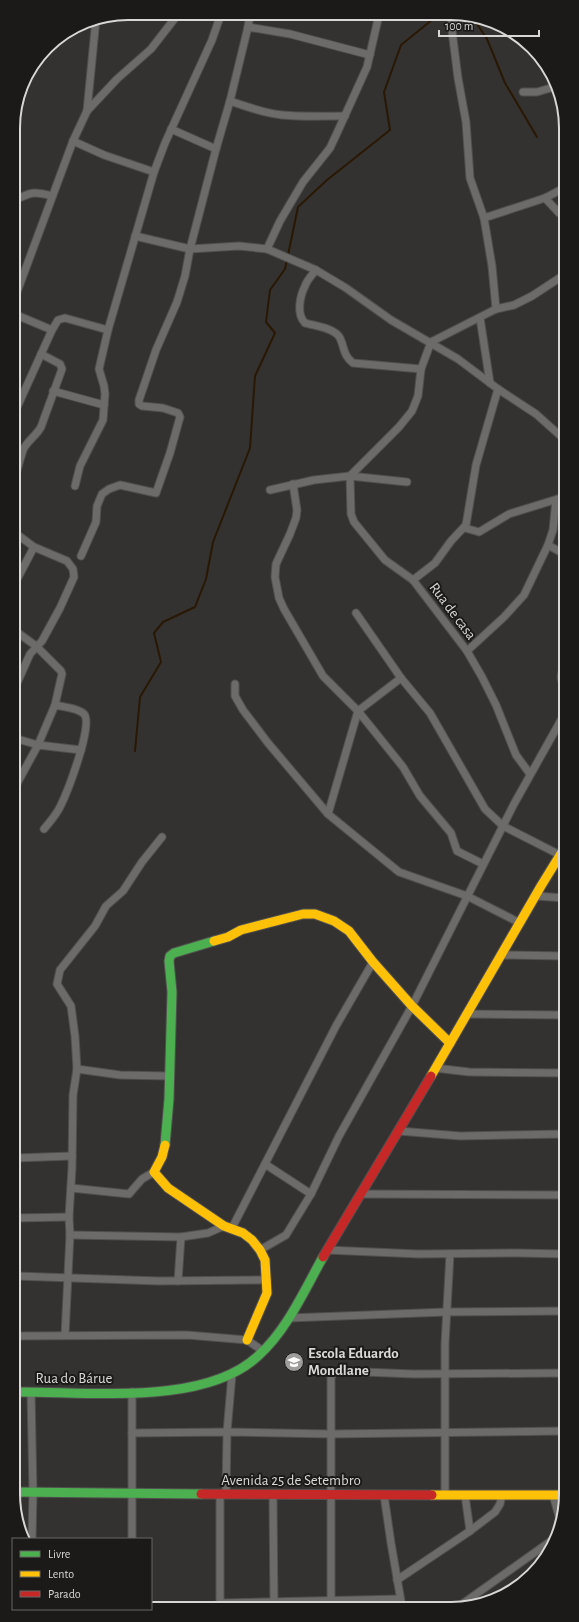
<svg xmlns="http://www.w3.org/2000/svg" width="579" height="1622" viewBox="0 0 579 1622" font-family="'Alegreya Sans',sans-serif">
<style>
.lines{fill:none;stroke-linecap:round;stroke-linejoin:round}
.stream{stroke:#281804;stroke-width:2}
.street-casing{stroke:#51504e;stroke-width:9}
.fast-casing{stroke:#51504e;stroke-width:11}
.slow-casing{stroke:#51504e;stroke-width:11}
.jam-casing{stroke:#51504e;stroke-width:11}
.street{stroke:#6c6b69;stroke-width:7}
.fast{stroke:#4caf50;stroke-width:9}
.slow{stroke:#ffc107;stroke-width:9}
.jam{stroke:#c62828;stroke-width:9}
.labels{text-anchor:middle;stroke-width:4;stroke-linejoin:round;paint-order:stroke}
.street-label{font-size:15px;fill:#d9d7d5;stroke:#1c1a19}
.poi-label{font-size:15px;font-weight:bold;fill:#d9d7d5;stroke:#1c1a19;text-anchor:start}
.rim{fill:none;stroke:#d9d7d5;stroke-width:2}
</style>
<rect width="100%" height="100%" fill="#343230"/>
<g class="lines">
<g class="stream">
<path d="M 471,15 L 487,39 L 505,83 L 537,137"/>
<path d="M 288,255 L 298,207 L 327,180 L 390,130 L 384,92 L 401,45 L 438,15"/>
<path d="M 135,751 L 140,697 L 161,662 L 154,633 L 163,622 L 195,607 L 206,579 L 213,542 L 250,448 L 255,376 L 275,333 L 266,322 L 270,290 L 285,269 L 287,260"/>
</g>
<defs>
<g id="street">
<path d="M 451,23 L 458,78 L 466,122 L 470,178 L 484,218 L 492,266 L 496,309"/>
<path d="M 248,27 L 290,34 L 370,55"/>
<path d="M 523,92 L 537,92 L 554,87"/>
<path d="M 230,101 C 247,107 264,113 282,115 C 303,117 324,116 345,116"/>
<path d="M 87,111 L 117,79 L 151,49 L 179,13"/>
<path d="M 171,129 L 216,149"/>
<path d="M 73,141 L 104,155 L 154,172"/>
<path d="M 545,198 L 559,213 L 564,216"/>
<path d="M 13,201 C 31,192 33,191 52,196"/>
<path d="M 484,218 L 545,198 L 564,188"/>
<path d="M 135,236 L 190,249 L 239,246 L 267,249 L 316,270 L 346,288 L 391,320 L 458,359 L 498,389 L 536,414 L 564,439"/>
<path d="M 267,249 L 280,221 L 303,182 L 330,148 L 337,133 L 367,67 L 379,15"/>
<path d="M 316,270 C 312,275 307,280 305,286 C 300,296 296,314 305,323 C 315,326 335,328 340,338 C 345,349 343,355 353,363 L 421,369"/>
<path d="M 14,300 L 73,141 L 87,111 L 96,19"/>
<path d="M 14,314 L 52,330 L 14,414"/>
<path d="M 480,318 L 490,383"/>
<path d="M 52,330 L 58,320 L 65,318 L 108,330 L 154,172 L 165,143 L 212,40 L 221,14"/>
<path d="M 53,391 L 104,405"/>
<path d="M 14,480 L 23,450 C 27,441 36,436 41,427 L 62,369 L 60,364 L 41,354"/>
<path d="M 293,484 L 297,510 L 296,518 L 290,534 L 276,564 L 275,577 L 279,598 L 284,609 L 323,676 L 358,711 L 403,767 L 420,796 L 451,833 L 457,851 L 483,864"/>
<path d="M 75,486 L 80,466 L 103,420 L 105,394 L 104,386 L 99,369 L 108,330"/>
<path d="M 270,490 L 314,480 L 350,476 L 407,482"/>
<path d="M 465,528 L 479,532 L 509,514 L 564,497"/>
<path d="M 14,532 L 34,547 L 67,561 L 73,569 L 74,577 L 60,608 L 42,641 L 30,654 L 14,690"/>
<path d="M 548,545 L 564,554"/>
<path d="M 81,556 L 96,522 L 97,506 L 102,494 L 109,489 L 120,485 L 156,493 L 170,453 L 180,417 L 178,413 L 163,408 L 142,406 L 139,404 L 139,400 L 156,350 L 177,302 L 185,276 L 190,249 L 216,149 L 230,101 L 248,27 L 250,14"/>
<path d="M 413,580 L 435,563 L 451,541 L 466,525 L 476,465 L 498,389"/>
<path d="M 14,585 L 34,547"/>
<path d="M 356,613 L 401,678 L 430,713 L 485,809 L 503,826 L 560,855"/>
<path d="M 14,630 L 36,646 L 61,671 L 62,674 L 55,705 L 38,745 L 14,789"/>
<path d="M 467,651 L 504,617 L 524,595 L 548,545 L 553,530 L 556,500"/>
<path d="M 565,665 C 561,673 559,679 565,686"/>
<path d="M 235,684 L 235,696 L 243,710 L 268,743 L 328,814 L 399,872 L 467,896 L 520,923"/>
<path d="M 14,738 L 38,745 L 81,750"/>
<path d="M 530,774 L 516,755 L 496,705 L 482,677 L 467,651 L 413,580 L 385,560 L 354,522 L 351,514 L 350,476 L 399,427 L 412,411 L 418,396 L 421,369 L 431,342 L 496,309 L 514,305 L 532,296 L 564,275"/>
<path d="M 328,814 L 358,711 L 401,678"/>
<path d="M 44,829 C 50,822 56,815 60,807 C 67,793 94,724 84,714 C 78,708 63,707 55,705"/>
<path d="M 536,896 L 565,898"/>
<path d="M 501,955 L 565,956"/>
<path d="M 466,1014 L 565,1015"/>
<path d="M 435,1068 L 469,1072 L 565,1073"/>
<path d="M 77,1069 L 120,1075 L 169,1076"/>
<path d="M 399,1131 L 460,1136 L 565,1134"/>
<path d="M 15,1158 L 72,1156"/>
<path d="M 265,1164 L 311,1194"/>
<path d="M 71,1188 L 129,1194 L 142,1179 L 154,1172"/>
<path d="M 361,1194 L 565,1195"/>
<path d="M 15,1218 L 69,1217"/>
<path d="M 232,1228 L 336,1026 L 373,962"/>
<path d="M 70,1235 L 181,1237 L 208,1233 L 224,1226"/>
<path d="M 260,1250 L 286,1235 L 311,1194 L 339,1136 L 412,1006 L 514,804 L 565,713"/>
<path d="M 327,1250 L 419,1254 L 518,1253 L 565,1254"/>
<path d="M 15,1276 L 159,1281 L 267,1280"/>
<path d="M 178,1281 L 181,1237"/>
<path d="M 289,1318 L 446,1312 L 565,1311"/>
<path d="M 65,1335 L 70,1235 L 69,1217 L 72,1168 L 73,1095 L 77,1069 L 75,1036 L 71,1006 L 57,984 L 60,970 L 95,926 L 106,906 L 123,891 L 142,862 L 162,837"/>
<path d="M 15,1336 L 187,1335 L 247,1340 L 263,1351"/>
<path d="M 31,1392 L 33,1492 L 32,1539"/>
<path d="M 132,1392 L 132,1539"/>
<path d="M 132,1433 L 227,1432 L 331,1434 L 566,1431"/>
<path d="M 220,1494 L 220,1607"/>
<path d="M 226,1494 L 227,1432 L 232,1374"/>
<path d="M 273,1495 L 274,1607"/>
<path d="M 384,1495 L 391,1543 L 402,1607"/>
<path d="M 445,1495 L 445,1344 L 450,1254"/>
<path d="M 465,1495 L 470,1531"/>
<path d="M 553,1495 L 561,1523"/>
<path d="M 397,1580 L 470,1531 L 495,1512 L 500,1504 L 502,1495"/>
<path d="M 220,1603 L 400,1599"/>
<path d="M 331,1607 L 331,1378 L 333,1373 L 338,1371 L 414,1374 L 566,1373"/>
<path d="M 458,1607 L 558,1536"/>
</g>
<g id="fast">
<path d="M 165,1145 L 169,1099 L 172,992 L 169,961 L 170,956 L 174,953 L 214,941"/>
<path d="M 15,1392 C 86,1391 203,1407 258,1356 C 287,1330 304,1291 323,1257"/>
<path d="M 15,1492 L 201,1494"/>
</g>
<g id="slow">
<path d="M 214,941 L 228,937 L 241,930 L 303,914 L 315,914 L 334,921 L 349,931 L 373,962 L 412,1006 L 450,1043"/>
<path d="M 431,1076 L 541,886 L 565,847"/>
<path d="M 165,1145 L 162,1157 L 154,1172 L 168,1188 L 224,1226 L 243,1233 L 252,1240 L 260,1250 L 265,1260 L 267,1293 L 247,1340"/>
<path d="M 432,1495 L 566,1495"/>
</g>
<g id="jam">
<path d="M 323,1257 L 431,1076"/>
<path d="M 201,1494 L 432,1495"/>
</g>
</defs>
<use href="#street" class="street-casing"/>
<use href="#fast" class="fast-casing"/>
<use href="#slow" class="slow-casing"/>
<use href="#jam" class="jam-casing"/>
<use href="#street" class="street"/>
<use href="#fast" class="fast"/>
<use href="#slow" class="slow"/>
<use href="#jam" class="jam"/>
</g>
<defs>
<symbol id="school-disc" viewBox="-11 -11 22 22"><circle r="9.5" fill="#9f9d9b" stroke="#1c1a19"/><path d="M0-5L7-2L0 1L-7-2ZM-4 1L0 2.5L4 1V4Q0 6-4 4Z" fill="#fff"/></symbol>
</defs>
<g fill-rule="evenodd">
<use href="#school-disc" x="283" y="1351" width="22" height="22"/>
</g>
<g class="labels">
<g class="street-label">
<text transform="translate(453 611) rotate(53)" y="5">Rua de casa</text>
<text x="74" y="1383">Rua do Bárue</text>
<text x="291" y="1485">Avenida 25 de Setembro</text>
</g>
<g class="poi-label">
<text x="308" y="1358">Escola Eduardo<tspan x="308" dy="17">Mondlane</tspan></text>
</g>
</g>
<path d="M0 0H579V1622H0ZM128 20H451A108 108 0 0 1 559 128V1494A108 108 0 0 1 451 1602H128A108 108 0 0 1 20 1494V128A108 108 0 0 1 128 20Z" fill="#1c1a19" fill-rule="evenodd"/>
<path class="rim" d="M128 20H451A108 108 0 0 1 559 128V1494A108 108 0 0 1 451 1602H128A108 108 0 0 1 20 1494V128A108 108 0 0 1 128 20Z"/>
<rect x="12" y="1538" width="140" height="72" fill="#1c1a19" stroke="#686664"/>
<rect x="20" y="1551" width="20" height="6" fill="#4caf50" stroke="#686664"/>
<text x="48" y="1558" font-size="12" fill="#d9d7d5">Livre</text>
<rect x="20" y="1571" width="20" height="6" fill="#ffc107" stroke="#686664"/>
<text x="48" y="1578" font-size="12" fill="#d9d7d5">Lento</text>
<rect x="20" y="1591" width="20" height="6" fill="#c62828" stroke="#686664"/>
<text x="48" y="1598" font-size="12" fill="#d9d7d5">Parado</text>
<path d="M439 30v6h100v-6" fill="none" stroke="#d9d7d5" stroke-width="2"/>
<text x="445" y="30" font-size="12" fill="#d9d7d5" stroke="#1c1a19" stroke-width="3" paint-order="stroke">100 m</text>
</svg>
